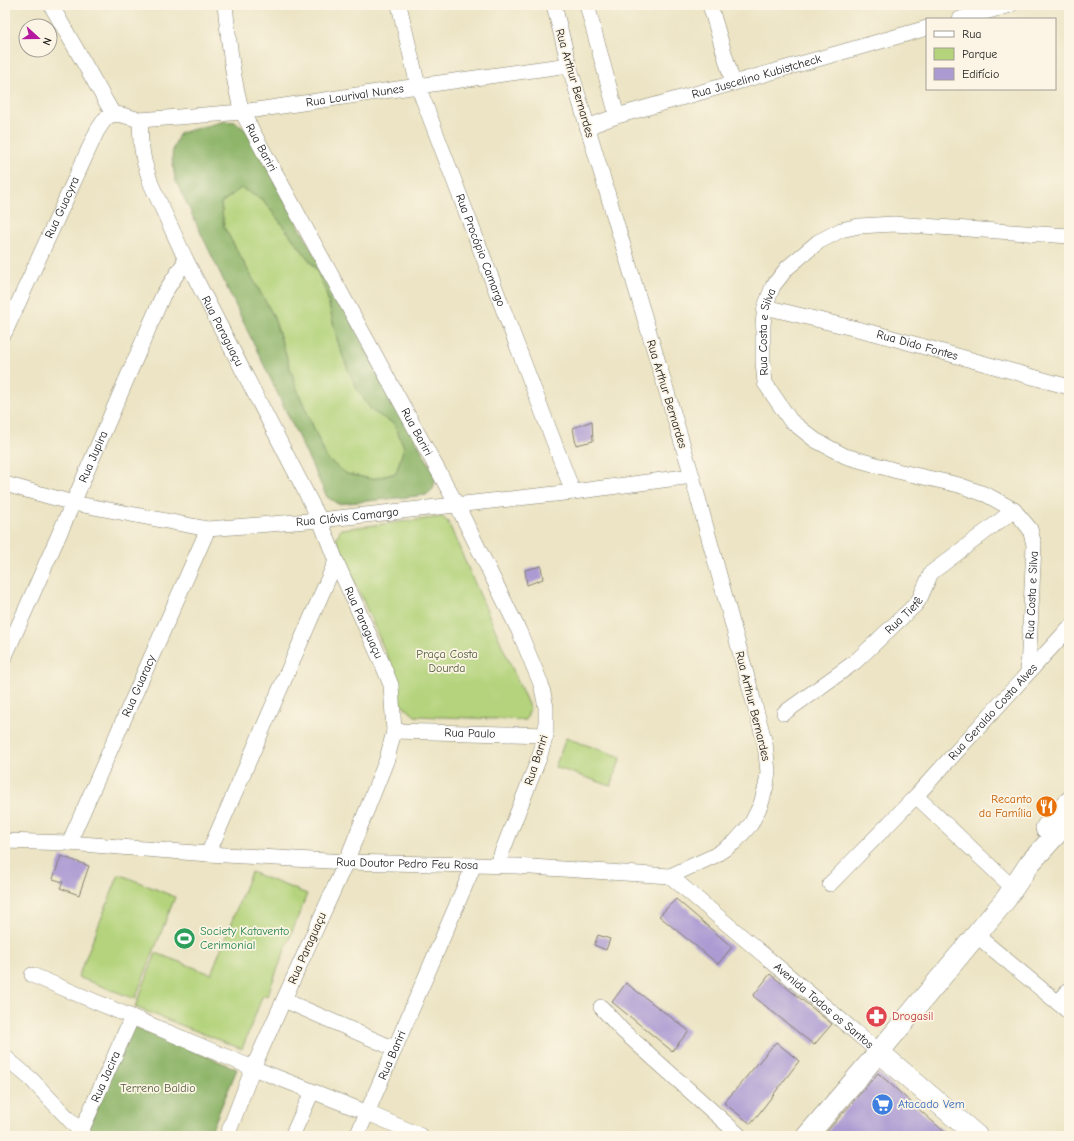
<svg xmlns="http://www.w3.org/2000/svg" width="1074" height="1141" viewBox="0 0 1074 1141" font-family="'Comic Neue',sans-serif">
<style>
.green{fill:#b4d37b;stroke:#68784c}
.forest{fill:#8fb56b;stroke:#566844;fill-rule:evenodd}
.building{fill:#ac9bd3}
.lines{fill:none;stroke-linecap:round;stroke-linejoin:round}
.street-casing{stroke:#848070;stroke-width:16}
.secondary-casing{stroke:#848070;stroke-width:22}
.street{stroke:#fff;stroke-width:15}
.secondary{stroke:#fff;stroke-width:21}
.labels{text-anchor:middle;stroke-width:3.5;stroke-linejoin:round;paint-order:stroke}
.street-label{font-size:12px;fill:#1c1c1c;stroke:#fcf5e5}
.park-label{font-size:12px;fill:#515c3d;stroke:#fcf5e5}
.food-label{font-size:12px;fill:#c56008;stroke:#fcf5e5;text-anchor:end}
.leisure-label{font-size:12px;fill:#27864d;stroke:#fcf5e5;text-anchor:start}
.health-label{font-size:12px;fill:#be3a42;stroke:#fcf5e5;text-anchor:start}
.shop-label{font-size:12px;fill:#366cbe;stroke:#fcf5e5;text-anchor:start}
</style>
<rect width="100%" height="100%" fill="#fcf5e5"/>
<filter id="ink" filterUnits="userSpaceOnUse"><feTurbulence type="fractalNoise" baseFrequency=".025" numOctaves="2"/><feDisplacementMap in="SourceGraphic" scale="8" xChannelSelector="R" yChannelSelector="G"/><feConvolveMatrix kernelMatrix="1 2 1 2 8 2 1 2 1" color-interpolation-filters="sRGB"/></filter>
<filter id="wash" filterUnits="userSpaceOnUse"><feTurbulence type="fractalNoise" baseFrequency=".012" numOctaves="4" result="noise"/><feDisplacementMap in="SourceGraphic" scale="16" xChannelSelector="R" yChannelSelector="G"/><feGaussianBlur stdDeviation="0.9" result="paint"/><feColorMatrix in="noise" values="0 0 0 0 0 0 0 0 0 0 0 0 0 0 0 0 0 1.4 0 .05"/><feComposite in="paint" operator="in"/></filter>
<g filter="url(#wash)">
<rect width="100%" height="100%" fill="#ece4c4"/>
<g class="green">
<path d="M 241,188 L 263,200 L 316,269 L 326,292 L 338,343 L 347,367 L 372,411 L 394,423 L 404,447 L 396,473 L 372,479 L 347,474 L 327,459 L 297,389 L 273,315 L 224,227 L 221,203 Z"/>
<path d="M 442,517 L 448,522 L 530,709 L 526,720 L 415,716 L 401,704 L 391,665 L 336,538 L 341,529 Z"/>
<path d="M 566,738 L 621,757 L 611,786 L 555,767 Z"/>
<path d="M 251,872 L 307,894 L 267,996 L 263,995 L 242,1049 L 135,1007 L 156,953 L 211,974 Z"/>
<path d="M 119,874 L 175,897 L 135,999 L 78,977 Z"/>
</g>
<g class="forest">
<path d="M 225,121 L 235,122 L 247,131 L 436,477 L 433,489 L 426,495 L 338,504 L 327,497 L 175,179 C 172,157 169,154 180,133 ZM 241,188 L 263,200 L 316,269 L 326,292 L 338,343 L 347,367 L 357,389 L 372,411 L 394,424 L 404,447 L 396,473 L 372,479 L 347,474 L 327,459 L 297,389 L 273,315 L 224,227 L 221,203 Z"/>
<path d="M 132,1026 L 237,1069 L 209,1136 L 85,1136 Z"/>
</g>
<g id="blocks">
<g class="building">
<path d="M 592,421 L 593,441 L 576,445 L 573,428 Z"/>
<path d="M 541,566 L 543,579 L 527,585 L 525,570 Z"/>
<path d="M 61,856 L 89,866 L 79,895 L 60,888 L 63,882 L 53,879 Z"/>
<path d="M 676,899 L 732,947 L 718,964 L 659,916 Z"/>
<path d="M 598,935 L 610,939 L 606,950 L 594,945 Z"/>
<path d="M 770,974 L 832,1024 L 814,1045 L 753,996 Z"/>
<path d="M 626,983 L 689,1031 L 672,1051 L 612,1002 Z"/>
<path d="M 776,1042 L 799,1061 L 751,1124 L 724,1103 Z"/>
<path d="M 878,1073 L 949,1136 L 823,1136 Z"/>
</g>
</g>
</g>
<g filter="url(#ink)">
<use href="#blocks" fill-opacity="0" stroke="#848070" stroke-width="1"/>
<g class="lines">
<defs>
<g id="street">
<path d="M 51,5 L 113,114"/>
<path id="s1" d="M 225,5 C 229,41 232,77 242,112 L 457,505 L 519,631 L 541,684 L 546,707 L 546,735 L 539,758 L 497,865"/>
<path id="s2" d="M 399,5 L 418,86 L 573,492"/>
<path d="M 587,5 L 617,116"/>
<path d="M 710,5 L 733,83"/>
<path d="M 960,19 L 1010,5"/>
<path id="s3" d="M 140,120 L 141,143 L 144,161 L 151,184 L 186,260 L 320,520 L 336,561 L 382,663 L 391,685 L 394,731 L 387,759 L 346,862 L 253,1068 L 227,1136"/>
<path id="s4" d="M 587,127 L 617,116 L 927,28"/>
<path id="s5" d="M 765,307 L 878,334 L 1069,387"/>
<path id="s6" d="M 5,332 L 97,131 L 105,119 L 113,114 L 122,115 L 140,120 L 242,112 L 418,86 L 569,65"/>
<path id="s7" d="M 5,484 L 73,503 L 208,529 L 320,520 L 573,492 L 692,476"/>
<path id="s8" d="M 5,656 L 73,503 L 163,295 L 186,260"/>
<path id="s9" d="M 1028,672 L 1034,545 L 1030,529 L 1014,510 L 987,495 L 959,485 L 897,471 L 845,456 L 815,440 L 790,420 L 765,383 L 763,362 L 763,324 L 765,307 L 773,286 L 787,268 L 818,242 L 841,230 L 859,226 L 894,224 L 1069,236"/>
<path id="s10" d="M 784,713 L 855,662 L 916,604 L 920,598 L 931,573 L 1014,510"/>
<path id="s11" d="M 394,731 L 546,735"/>
<path d="M 916,796 L 1013,888"/>
<path id="s12" d="M 5,841 L 69,843 L 208,854 L 346,862 L 516,866 L 670,876 L 714,856 L 735,842 L 751,824 L 761,804 L 766,786 L 768,772 L 765,743 L 692,476 L 569,65 L 554,5"/>
<path id="s13" d="M 69,843 L 208,529"/>
<path d="M 208,854 L 336,561"/>
<path id="s14" d="M 670,876 L 879,1052"/>
<path id="s15" d="M 830,884 L 916,796 L 1069,628"/>
<path d="M 976,935 L 1069,1012"/>
<path d="M 32,975 L 253,1068 L 368,1113 L 421,1136"/>
<path d="M 284,1000 L 395,1049"/>
<path d="M 1058,1003 L 1069,990"/>
<path d="M 601,1007 L 622,1030 L 740,1136"/>
<path d="M 5,1057 L 31,1079 L 81,1132"/>
<path id="s16" d="M 79,1136 L 132,1017"/>
<path d="M 292,1136 L 312,1092"/>
<path id="s17" d="M 357,1136 L 474,865"/>
</g>
<g id="secondary">
<path d="M 1046,828 L 1069,802"/>
<path d="M 879,1052 L 977,1136"/>
<path d="M 807,1136 L 879,1052 L 1006,899 L 1030,863 L 1069,820"/>
</g>
</defs>
<use href="#street" class="street-casing"/>
<use href="#secondary" class="secondary-casing"/>
<use href="#street" class="street"/>
<use href="#secondary" class="secondary"/>
</g>
</g>
<defs>
<symbol id="restaurant-disc" viewBox="-11 -11 22 22"><circle r="9.5" fill="#e8710a" stroke="#fcf5e5"/><path d="M-5-6h1v4h1v-4h1v4h1v-4h1v5L-1.5 .5V6h-2V.5L-5-1ZM5-6V6H3V1.5H1.5Q1.5-4 5-6Z" fill="#fff"/></symbol>
<symbol id="stadium-disc" viewBox="-11 -11 22 22"><circle r="9.5" fill="#2e9e5b" stroke="#fcf5e5"/><path d="M0-5a6.5 5 0 1 0 0 10a6.5 5 0 1 0 0-10ZM-3.5-1.8h7v3.6h-7Z" fill="#fff"/></symbol>
<symbol id="pharmacy-disc" viewBox="-11 -11 22 22"><circle r="9.5" fill="#e0444e" stroke="#fcf5e5"/><path d="M-2-6h4v4h4v4h-4v4h-4v-4h-4v-4h4Z" fill="#fff"/></symbol>
<symbol id="supermarket-disc" viewBox="-11 -11 22 22"><circle r="9.5" fill="#3f7fe0" stroke="#fcf5e5"/><path d="M-6-5.5h2.5l.6 2H6L4.5 2H-2.5L-4.4-4H-6ZM-1.5 3.2a1.3 1.3 0 1 0 .1 0ZM3 3.2a1.3 1.3 0 1 0 .1 0Z" fill="#fff"/></symbol>
</defs>
<g fill-rule="evenodd">
<use href="#restaurant-disc" x="1034" y="794" width="25" height="25"/>
<use href="#stadium-disc" x="172" y="926" width="25" height="25"/>
<use href="#pharmacy-disc" x="864" y="1004" width="25" height="25"/>
<use href="#supermarket-disc" x="870" y="1092" width="25" height="25"/>
</g>
<g class="labels">
<g class="street-label">
<text dy="4" stroke="none"><textPath href="#s4" startOffset="177">Rua Juscelino Kubistcheck</textPath></text>
<text transform="translate(575 83) rotate(74)" y="4">Rua Arthur Bernardes</text>
<text dy="4" stroke="none"><textPath href="#s6" startOffset="489">Rua Lourival Nunes</textPath></text>
<text dy="4" stroke="none"><textPath href="#s1" startOffset="149">Rua Bariri</textPath></text>
<text dy="4" stroke="none"><textPath href="#s6" startOffset="137">Rua Guacyra</textPath></text>
<text dy="4" stroke="none"><textPath href="#s2" startOffset="259">Rua Procópio Camargo</textPath></text>
<text dy="4" stroke="none"><textPath href="#s3" startOffset="229">Rua Paraguaçu</textPath></text>
<text dy="4" stroke="none"><textPath href="#s9" startOffset="509">Rua Costa e Silva</textPath></text>
<text dy="4" stroke="none"><textPath href="#s5" startOffset="157">Rua Dido Fontes</textPath></text>
<text transform="translate(667 394) rotate(73)" y="4">Rua Arthur Bernardes</text>
<text dy="4" stroke="none"><textPath href="#s1" startOffset="473">Rua Bariri</textPath></text>
<text dy="4" stroke="none"><textPath href="#s8" startOffset="218">Rua Jupira</textPath></text>
<text dy="4" stroke="none"><textPath href="#s7" startOffset="348">Rua Clóvis Camargo</textPath></text>
<text dy="4" stroke="none"><textPath href="#s9" startOffset="77">Rua Costa e Silva</textPath></text>
<text dy="4" stroke="none"><textPath href="#s10" startOffset="155">Rua Tietê</textPath></text>
<text dy="4" stroke="none"><textPath href="#s3" startOffset="553">Rua Paraguaçu</textPath></text>
<text dy="4" stroke="none"><textPath href="#s13" startOffset="172">Rua Guaracy</textPath></text>
<text transform="translate(753 706) rotate(76)" y="4">Rua Arthur Bernardes</text>
<text dy="4" stroke="none"><textPath href="#s15" startOffset="237">Rua Geraldo Costa Alves</textPath></text>
<text dy="4" stroke="none"><textPath href="#s11" startOffset="76">Rua Paulo</textPath></text>
<text transform="translate(536 760) rotate(-72)" y="4">Rua Bariri</text>
<text dy="4" stroke="none"><textPath href="#s12" startOffset="403">Rua Doutor Pedro Feu Rosa</textPath></text>
<text transform="translate(307 948) rotate(-66)" y="4">Rua Paraguaçu</text>
<text dy="4" stroke="none"><textPath href="#s14" startOffset="201">Avenida Todos os Santos</textPath></text>
<text dy="4" stroke="none"><textPath href="#s17" startOffset="88">Rua Bariri</textPath></text>
<text dy="4" stroke="none"><textPath href="#s16" startOffset="65">Rua Jacira</textPath></text>
</g>
<g class="park-label">
<text x="447" y="658">Praça Costa<tspan x="447" dy="14">Dourda</tspan></text>
<text x="158" y="1092">Terreno Baldio</text>
</g>
<g class="food-label">
<text x="1032" y="803">Recanto<tspan x="1032" dy="14">da Família</tspan></text>
</g>
<g class="leisure-label">
<text x="200" y="935">Society Katavento<tspan x="200" dy="14">Cerimonial</tspan></text>
</g>
<g class="health-label">
<text x="892" y="1020">Drogasil</text>
</g>
<g class="shop-label">
<text x="898" y="1108">Atacado Vem</text>
</g>
</g>
<rect width="1074" height="1141" fill="none" stroke="#fcf5e5" stroke-width="20"/>
<rect x="926" y="18" width="130" height="72" fill="#fcf5e5" stroke="#a29e95"/>
<rect x="934" y="31" width="20" height="6" fill="#ffffff" stroke="#a29e95"/>
<text x="962" y="38" font-size="12" fill="#1c1c1c">Rua</text>
<rect x="934" y="48" width="20" height="12" fill="#b4d37b" stroke="#a29e95"/>
<text x="962" y="58" font-size="12" fill="#1c1c1c">Parque</text>
<rect x="934" y="68" width="20" height="12" fill="#ac9bd3" stroke="#a29e95"/>
<text x="962" y="78" font-size="12" fill="#1c1c1c">Edifício</text>
<g transform="translate(38 38) rotate(111)"><circle r="19" fill="#fcf5e5" stroke="#a29e95"/>
<path d="M0-3L7 15L0 10L-7 15Z" fill="#b5179e"/>
<text y="-6" font-size="11" font-weight="bold" text-anchor="middle" fill="#1c1c1c">N</text>
</g>
</svg>
